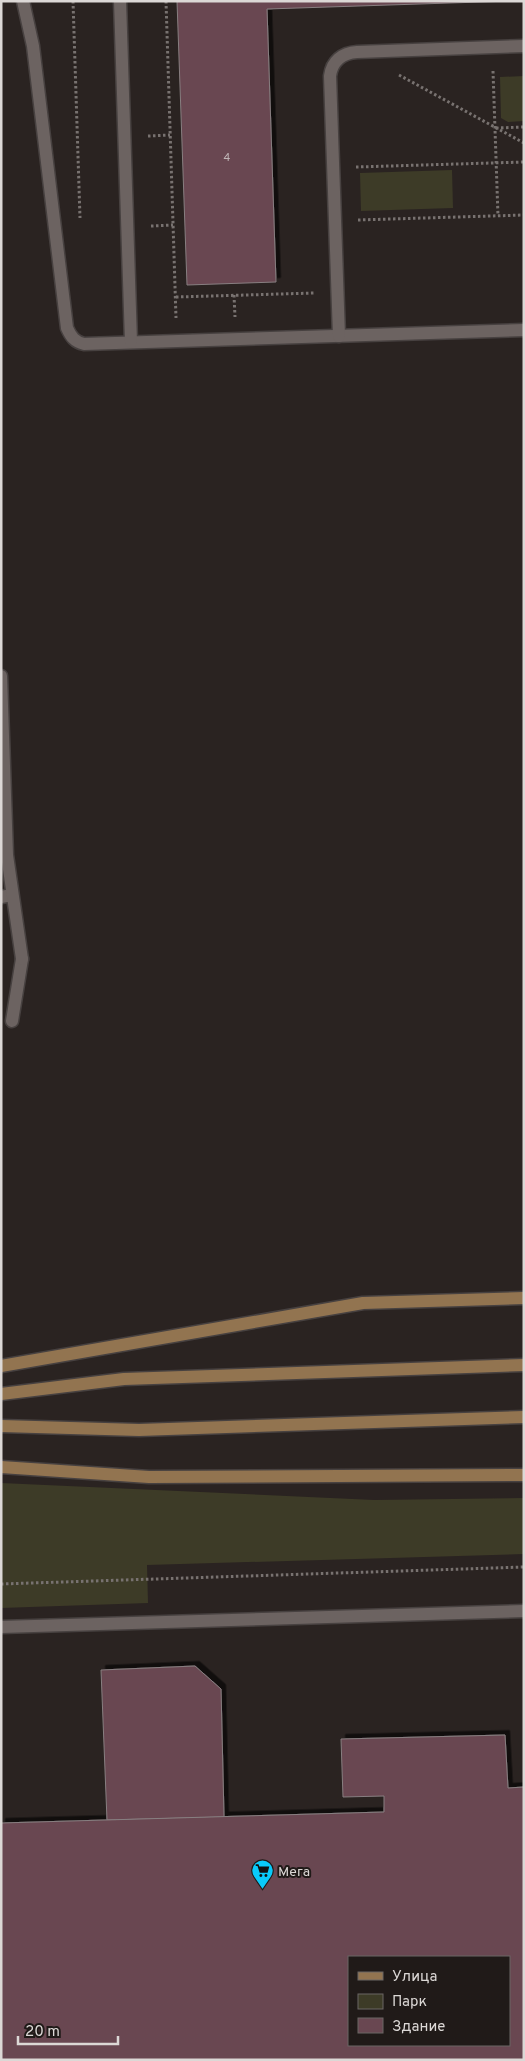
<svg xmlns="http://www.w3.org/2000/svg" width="525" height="2061" viewBox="0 0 525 2061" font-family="Overpass,sans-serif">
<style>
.green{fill:#3d3b27}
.building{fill:#694751;stroke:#887f81;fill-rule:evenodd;filter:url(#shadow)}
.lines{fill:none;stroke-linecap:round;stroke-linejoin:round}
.service-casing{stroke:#474140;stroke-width:15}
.minor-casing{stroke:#474140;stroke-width:15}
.secondary-casing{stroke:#474140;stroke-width:15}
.path{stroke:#787270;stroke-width:3;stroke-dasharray:2.5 2.5;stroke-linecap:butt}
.service{stroke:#6c6361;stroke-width:12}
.minor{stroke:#6c6361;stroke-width:12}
.secondary{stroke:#927450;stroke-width:12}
.labels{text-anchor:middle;stroke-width:4;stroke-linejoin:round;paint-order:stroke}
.number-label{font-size:11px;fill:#bfb4b5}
.poi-label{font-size:14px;fill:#dcd8d6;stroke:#201a18;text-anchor:start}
</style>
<defs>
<filter id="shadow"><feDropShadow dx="4.5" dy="-4.5" stdDeviation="0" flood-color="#0009"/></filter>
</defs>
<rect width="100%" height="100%" fill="#2a2321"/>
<g class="green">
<path d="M 524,76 L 524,121 L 508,122 L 501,118 L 500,77 Z"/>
<path d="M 452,170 L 453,208 L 361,211 L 360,173 Z"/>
<path d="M 1,1483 L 374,1500 L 524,1498 L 524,1554 L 147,1565 L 148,1603 L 1,1608 Z"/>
</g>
<g class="building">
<path d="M 177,1 L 511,1 L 267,9 L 276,282 L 187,285 Z"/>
<path d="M 195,1666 L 221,1689 L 224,1817 L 107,1820 L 101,1670 Z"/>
<path d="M 505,1735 L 508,1788 L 524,1787 L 524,2060 L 1,2060 L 1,1823 L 384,1812 L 384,1796 L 343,1797 L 341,1739 ZM 349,1957 L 509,1957 L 509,2045 L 349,2045 Z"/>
</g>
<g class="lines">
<defs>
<g id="service">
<path d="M 23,1 L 33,46 L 67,328 C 71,337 75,342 84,344 L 524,330"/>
<path d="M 120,1 L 131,342"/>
<path d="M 339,336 L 330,76 C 332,61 342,53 357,52 L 524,46"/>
<path d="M 1,897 L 12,895"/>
<path d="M 12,1021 L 22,959"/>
<path d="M 1,1627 L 524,1611"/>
</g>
<path id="minor" d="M 1,676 L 7,855 L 22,959"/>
<g id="secondary">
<path d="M 1,1366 L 363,1303 L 524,1298"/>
<path d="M 1,1394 L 124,1379 L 524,1365"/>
<path d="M 1,1426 L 139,1430 L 524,1417"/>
<path d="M 1,1467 L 149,1477 L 524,1475"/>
</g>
</defs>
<use href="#service" class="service-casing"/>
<use href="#minor" class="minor-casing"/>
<use href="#secondary" class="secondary-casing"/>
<g class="path">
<path d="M 73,1 L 80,218"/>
<path d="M 166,1 L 176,318"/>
<path d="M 493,71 L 498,216"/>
<path d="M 399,75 L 524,143"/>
<path d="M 496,128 L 524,127"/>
<path d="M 148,136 L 170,135"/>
<path d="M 356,167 L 524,162"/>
<path d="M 358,220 L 524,215"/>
<path d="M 151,226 L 173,225"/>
<path d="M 234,295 L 235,317"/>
<path d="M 176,297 L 315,293"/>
<path d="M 1,1584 L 524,1567"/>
</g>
<use href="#service" class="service"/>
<use href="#minor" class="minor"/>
<use href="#secondary" class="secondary"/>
</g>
<defs>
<symbol id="supermarket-pin" viewBox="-11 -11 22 30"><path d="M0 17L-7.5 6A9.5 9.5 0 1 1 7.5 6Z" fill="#0acafa" stroke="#201a18"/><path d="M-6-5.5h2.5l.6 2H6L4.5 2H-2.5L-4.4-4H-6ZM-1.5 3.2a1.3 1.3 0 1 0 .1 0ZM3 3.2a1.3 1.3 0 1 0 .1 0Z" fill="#111"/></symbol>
</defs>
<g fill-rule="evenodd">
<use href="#supermarket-pin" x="250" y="1858" width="25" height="34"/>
</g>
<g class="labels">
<g class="number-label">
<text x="227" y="161">4</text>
</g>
<g class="poi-label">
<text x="278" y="1876">Мега</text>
</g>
</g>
<rect width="525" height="2061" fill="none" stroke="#dcd8d6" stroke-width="5"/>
<rect x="348" y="1956" width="162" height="90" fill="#201a18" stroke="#6b6664"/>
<rect x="358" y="1972" width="25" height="8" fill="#927450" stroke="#6b6664"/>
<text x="392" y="1981" font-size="15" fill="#dcd8d6">Улица</text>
<rect x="358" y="1994" width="25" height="15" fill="#3d3b27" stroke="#6b6664"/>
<text x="392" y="2006" font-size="15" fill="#dcd8d6">Парк</text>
<rect x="358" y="2018" width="25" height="15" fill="#694751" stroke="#6b6664"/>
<text x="392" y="2031" font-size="15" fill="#dcd8d6">Здание</text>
<path d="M18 2036v8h100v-8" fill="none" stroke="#dcd8d6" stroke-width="2.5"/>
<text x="25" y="2036" font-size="15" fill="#dcd8d6" stroke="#201a18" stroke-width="4" paint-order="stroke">20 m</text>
</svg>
